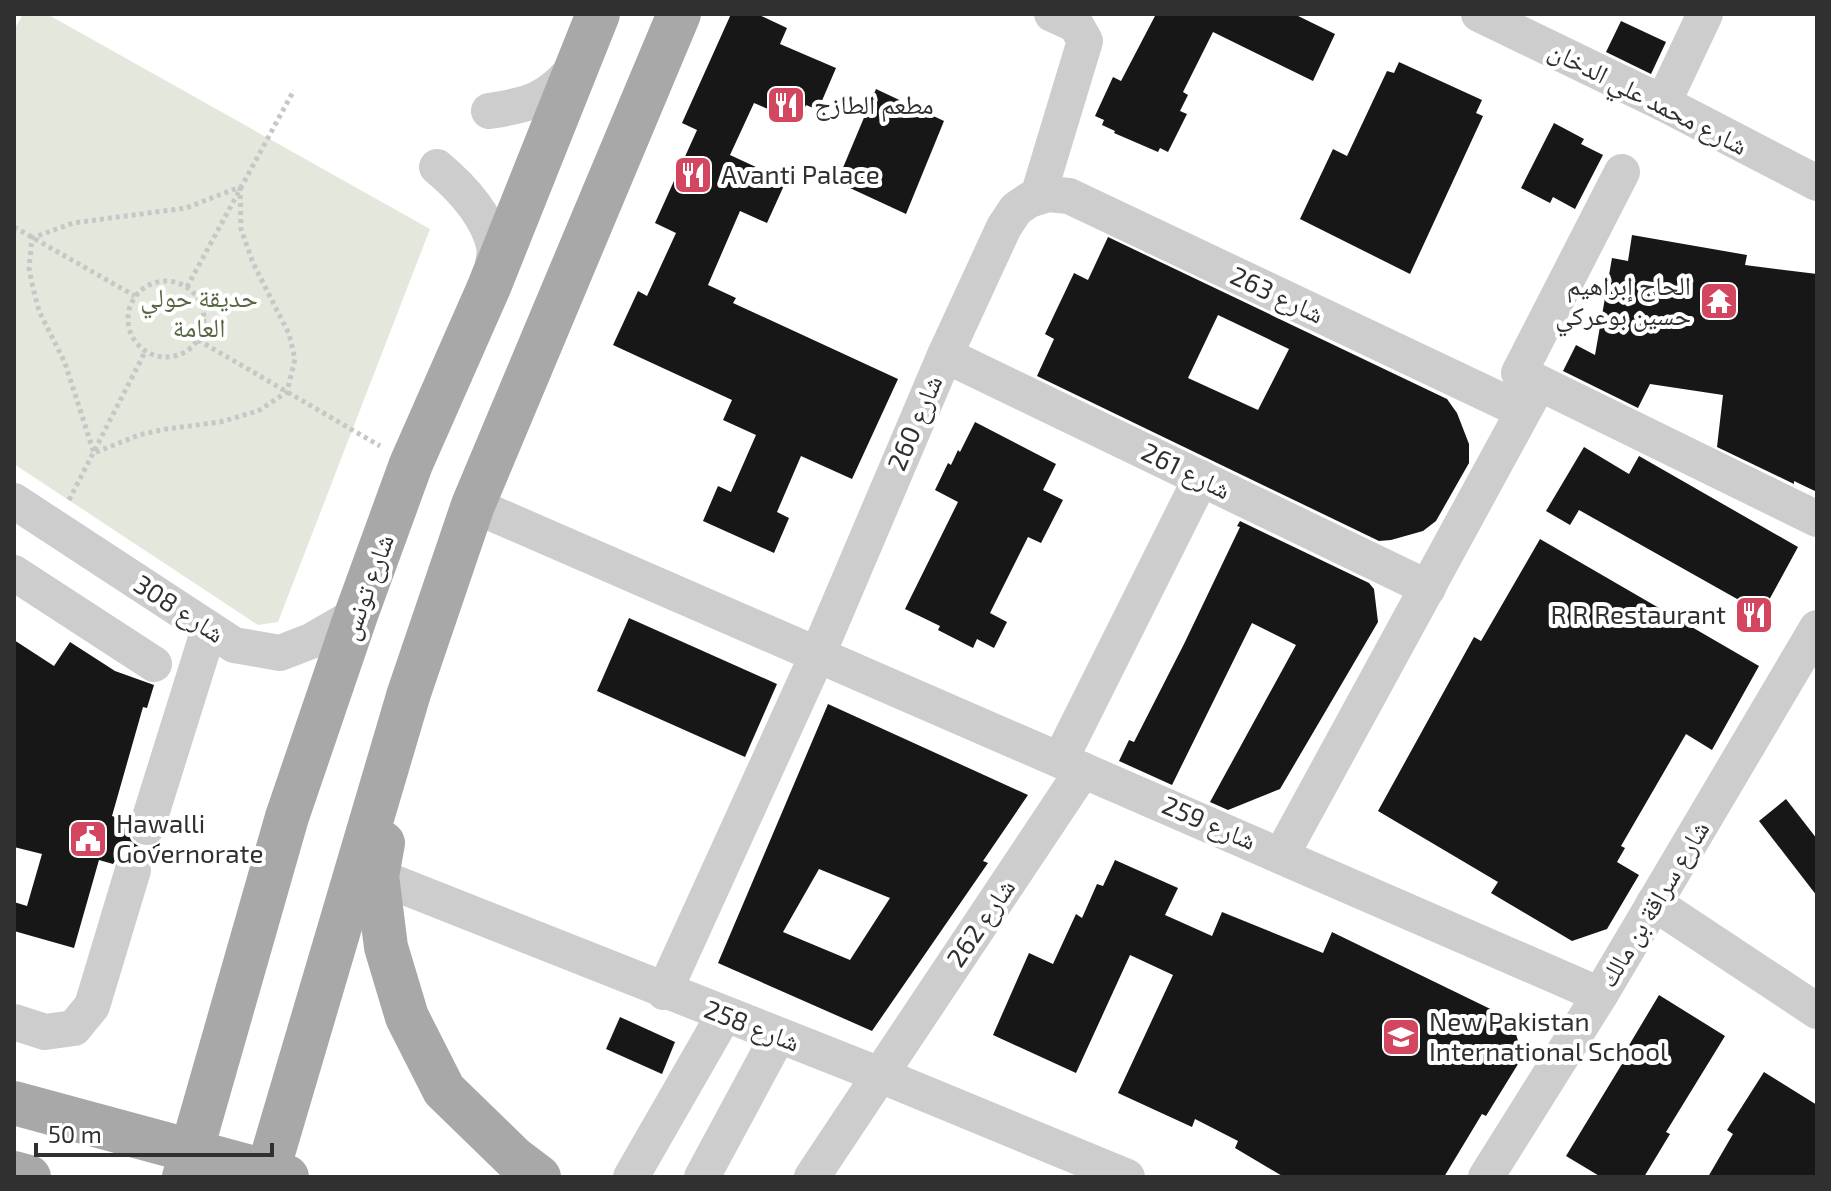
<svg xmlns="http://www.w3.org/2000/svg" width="1831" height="1191" viewBox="0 0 1831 1191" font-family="'Exo 2','Noto Naskh Arabic',sans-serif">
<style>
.green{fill:#e4e8dc}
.building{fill:#171717;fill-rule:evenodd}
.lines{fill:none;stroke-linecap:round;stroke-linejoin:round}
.path{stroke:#c7c7c7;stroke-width:5;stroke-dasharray:4 4;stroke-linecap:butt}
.minor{stroke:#cdcdcd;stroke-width:36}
.major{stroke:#a8a8a8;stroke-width:44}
.labels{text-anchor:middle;stroke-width:8;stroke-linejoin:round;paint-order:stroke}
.street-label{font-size:26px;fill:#303030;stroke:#fff}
.poi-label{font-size:26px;fill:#303030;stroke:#fff;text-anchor:start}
.park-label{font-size:26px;fill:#576742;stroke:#fff}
</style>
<rect width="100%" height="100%" fill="#fff"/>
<path class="green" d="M 23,14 L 47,14 L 430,229 L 278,622 L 258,625 L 14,464 L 14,30 Z"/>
<g class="building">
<path d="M 731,14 L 757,14 L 787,28 L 780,44 L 836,68 L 818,110 L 806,105 L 799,122 L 754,103 L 730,155 L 786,181 L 767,223 L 740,211 L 708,285 L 736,298 L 733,303 L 898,379 L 852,479 L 801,456 L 777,512 L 789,518 L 774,553 L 703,521 L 718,486 L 731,492 L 756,435 L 723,420 L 732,400 L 613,345 L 638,291 L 647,296 L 676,233 L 655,223 L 697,130 L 682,123 Z"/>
<path d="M 1156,14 L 1294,14 L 1335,34 L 1313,81 L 1213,32 L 1183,92 L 1188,95 L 1180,111 L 1187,114 L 1168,152 L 1160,148 L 1158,152 L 1114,133 L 1115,131 L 1102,125 L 1104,120 L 1095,116 L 1113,77 L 1121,81 Z"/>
<path d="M 1621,21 L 1666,42 L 1651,74 L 1606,52 Z"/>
<path d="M 1399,62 L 1482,100 L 1476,113 L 1483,116 L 1410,274 L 1300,219 L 1333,149 L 1347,156 L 1387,71 L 1394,73 Z"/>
<path d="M 876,89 L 944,121 L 906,214 L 837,182 Z"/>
<path d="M 1554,123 L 1584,139 L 1581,144 L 1603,155 L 1575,209 L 1553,197 L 1550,203 L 1521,188 Z"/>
<path d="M 1632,235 L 1747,255 L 1745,265 L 1817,274 L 1817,492 L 1794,481 L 1794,484 L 1717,447 L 1723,395 L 1650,384 L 1638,408 L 1563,371 L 1576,345 L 1595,355 L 1612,258 L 1628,261 Z"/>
<path d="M 1108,237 L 1447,399 L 1457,413 L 1469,444 L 1469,463 L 1436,521 L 1423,531 L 1391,540 L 1379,541 L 1037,376 L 1054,339 L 1045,334 L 1074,273 L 1088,280 ZM 1218,315 L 1289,349 L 1258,410 L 1188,378 Z"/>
<path d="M 975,422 L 1056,464 L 1043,490 L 1063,500 L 1041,543 L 1028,537 L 990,613 L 1007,622 L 994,648 L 977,639 L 973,648 L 938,630 L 940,626 L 905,609 L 958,502 L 935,490 L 948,463 L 951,465 L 958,450 L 960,452 Z"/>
<path d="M 1584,447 L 1629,474 L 1639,456 L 1798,547 L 1762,613 L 1579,510 L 1570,525 L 1546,511 Z"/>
<path d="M 1240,521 L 1369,583 L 1374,589 L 1378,622 L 1280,789 L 1228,810 L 1210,802 L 1296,645 L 1252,623 L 1172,785 L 1119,761 L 1129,740 L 1134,742 L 1184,644 L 1240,527 L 1237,526 Z"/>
<path d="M 1540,539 L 1759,666 L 1712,750 L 1686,734 L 1621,846 L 1625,848 L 1617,862 L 1639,875 L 1607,929 L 1572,941 L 1491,893 L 1498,882 L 1378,811 L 1474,637 L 1481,641 Z"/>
<path d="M 629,618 L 777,684 L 745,757 L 597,691 Z"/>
<path d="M 14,640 L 54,666 L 70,642 L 115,671 L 154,685 L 147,708 L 143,707 L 112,816 L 127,821 L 127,832 L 132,842 L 140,847 L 151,848 L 160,843 L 154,866 L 148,855 L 138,850 L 129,849 L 119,854 L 113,864 L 99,860 L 74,948 L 14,931 L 14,902 L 27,906 L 42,854 L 14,847 Z"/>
<path d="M 828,704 L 1028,795 L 983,861 L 988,863 L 872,1031 L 718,963 ZM 819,869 L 890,898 L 850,960 L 783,932 Z"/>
<path d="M 1786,799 L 1817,839 L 1817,896 L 1759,821 Z"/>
<path d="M 1115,860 L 1178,888 L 1165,915 L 1212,936 L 1222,912 L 1323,953 L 1332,932 L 1511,1019 L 1523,1056 L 1486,1116 L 1482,1114 L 1444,1177 L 1284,1177 L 1235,1148 L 1238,1141 L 1195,1119 L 1192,1127 L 1118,1093 L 1173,975 L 1130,955 L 1076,1073 L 993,1035 L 1029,953 L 1053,964 L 1076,914 L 1082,918 L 1097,884 L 1103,886 Z"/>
<path d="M 1659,995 L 1725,1036 L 1666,1132 L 1670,1134 L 1644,1177 L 1601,1177 L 1566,1156 L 1625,1059 L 1622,1057 Z"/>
<path d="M 620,1017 L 675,1042 L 662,1074 L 606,1049 Z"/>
<path d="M 1764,1072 L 1817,1105 L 1817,1177 L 1708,1177 L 1733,1134 L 1727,1130 Z"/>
</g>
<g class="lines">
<g class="path">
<path d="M 240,187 L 241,229 L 253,263 L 289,334 L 295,359 L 287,392 L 258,411 L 220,422 L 166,429 L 139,435 L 94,453 L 65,363 L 39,311 L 33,288 L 29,268 L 32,238 L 73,223 L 186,208 Z"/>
<path d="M 14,227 L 135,296"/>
<circle cx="166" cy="319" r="38"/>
<path d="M 187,287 L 294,90"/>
<path d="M 198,340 L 380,446"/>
<path d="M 69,500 L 145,352"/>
</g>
<g class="minor">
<path d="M 1479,14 L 1663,103 L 1817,183"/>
<path d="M 1663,103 L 1705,14"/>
<path d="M 489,111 C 529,105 549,100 575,67"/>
<path d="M 437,167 C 461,187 486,214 494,245 C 496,254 492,268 491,277"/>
<path d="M 1622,172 L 1519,373 L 1817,519"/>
<path d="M 1038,196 L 1085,41 L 1076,25 L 1052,14"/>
<path d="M 945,355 L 1428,588"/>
<path d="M 14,501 L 234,645 L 280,653 L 311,641 L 356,615"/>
<path d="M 473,505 C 848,670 1225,829 1600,995"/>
<path d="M 14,573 L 154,664"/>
<path d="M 1060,760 L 1201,478"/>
<path d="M 147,827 L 209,629"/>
<path d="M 1282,854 L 1534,392"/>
<path d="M 377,876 L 880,1075 L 1127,1177"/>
<path d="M 1654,903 L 1817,1011"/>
<path d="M 664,992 L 817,656 L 945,355 L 1004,227 L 1016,209 L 1029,200 L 1048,194 L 1069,196 L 1523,411"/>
<path d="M 14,1022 L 45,1032 L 74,1028 L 92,1006 L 133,870"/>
<path d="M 631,1177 L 724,1015"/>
<path d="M 702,1177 L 778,1036"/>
<path d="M 812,1177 L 1083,770"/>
<path d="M 1486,1177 L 1600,995 L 1817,628"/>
</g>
<g class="major">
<path d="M 383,843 L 377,876 L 386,947 L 407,1017 L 444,1090 L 514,1158 L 539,1177"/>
<path d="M 14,1103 L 287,1177"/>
<path d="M 14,1173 L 29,1177"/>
<path d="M 184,1177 L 287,817 L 356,615 L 411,464 L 489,287 L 598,14"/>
<path d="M 266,1177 L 409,693 L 473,505 L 679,14"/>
</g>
</g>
<defs>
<symbol id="restaurant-square" viewBox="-11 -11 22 22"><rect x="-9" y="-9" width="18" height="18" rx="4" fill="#d2475f" stroke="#fff"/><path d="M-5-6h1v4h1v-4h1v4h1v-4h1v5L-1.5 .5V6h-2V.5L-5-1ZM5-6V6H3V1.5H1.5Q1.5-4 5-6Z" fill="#fff"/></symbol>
<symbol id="temple-square" viewBox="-11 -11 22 22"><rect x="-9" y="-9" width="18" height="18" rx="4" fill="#d2475f" stroke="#fff"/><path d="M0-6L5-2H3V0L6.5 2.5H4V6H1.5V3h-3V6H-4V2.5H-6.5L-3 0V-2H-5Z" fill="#fff"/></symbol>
<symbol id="civic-square" viewBox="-11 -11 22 22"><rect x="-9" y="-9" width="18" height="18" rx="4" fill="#d2475f" stroke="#fff"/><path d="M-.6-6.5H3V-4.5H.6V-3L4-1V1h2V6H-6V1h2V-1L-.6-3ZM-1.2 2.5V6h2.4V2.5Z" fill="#fff"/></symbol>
<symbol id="school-square" viewBox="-11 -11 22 22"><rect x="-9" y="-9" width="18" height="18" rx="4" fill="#d2475f" stroke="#fff"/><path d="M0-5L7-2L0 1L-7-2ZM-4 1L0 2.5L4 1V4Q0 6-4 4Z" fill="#fff"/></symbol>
</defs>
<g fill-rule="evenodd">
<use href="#restaurant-square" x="764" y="83" width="44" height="44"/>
<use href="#restaurant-square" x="671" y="153" width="44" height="44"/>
<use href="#temple-square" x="1697" y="279" width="44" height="44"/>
<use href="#restaurant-square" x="1732" y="593" width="44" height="44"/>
<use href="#civic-square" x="66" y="817" width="44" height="44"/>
<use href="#school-square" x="1379" y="1015" width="44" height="44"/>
</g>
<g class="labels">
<g class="street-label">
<text transform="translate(1648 98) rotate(27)" y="9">شارع محمد علي الدخان</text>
<text transform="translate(1277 295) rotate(25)" y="9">شارع 263</text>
<text transform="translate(915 423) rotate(-67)" y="9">شارع 260</text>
<text transform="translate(1186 471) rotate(26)" y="9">شارع 261</text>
<text transform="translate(367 587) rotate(-70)" y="9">شارع تونس</text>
<text transform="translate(179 609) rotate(33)" y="9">شارع 308</text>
<text transform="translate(1209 823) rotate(23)" y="9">شارع 259</text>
<text transform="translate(1654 904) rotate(-59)" y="9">شارع سراقة بن مالك</text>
<text transform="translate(981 923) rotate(-56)" y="9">شارع 262</text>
<text transform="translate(752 1026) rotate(21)" y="9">شارع 258</text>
</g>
<g class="poi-label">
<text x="814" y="114">مطعم الطازج</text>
<text x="721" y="184">Avanti Palace</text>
<text x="1691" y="295" text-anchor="end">الحاج إبراهيم<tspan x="1691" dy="30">حسين بوعركي</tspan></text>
<text x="1726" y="624" text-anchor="end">R R Restaurant</text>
<text x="116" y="833">Hawalli<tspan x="116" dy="30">Governorate</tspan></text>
<text x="1429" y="1031">New Pakistan<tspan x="1429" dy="30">International School</tspan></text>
</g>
<g class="park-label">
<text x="199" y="307">حديقة حولي<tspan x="199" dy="30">العامة</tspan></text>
</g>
</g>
<rect width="1831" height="1191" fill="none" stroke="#303030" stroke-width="32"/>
<path d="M36 1143v12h236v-12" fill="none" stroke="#303030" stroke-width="4"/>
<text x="48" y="1143" font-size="24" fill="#303030" stroke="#ffffff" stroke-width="6" paint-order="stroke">50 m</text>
</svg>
